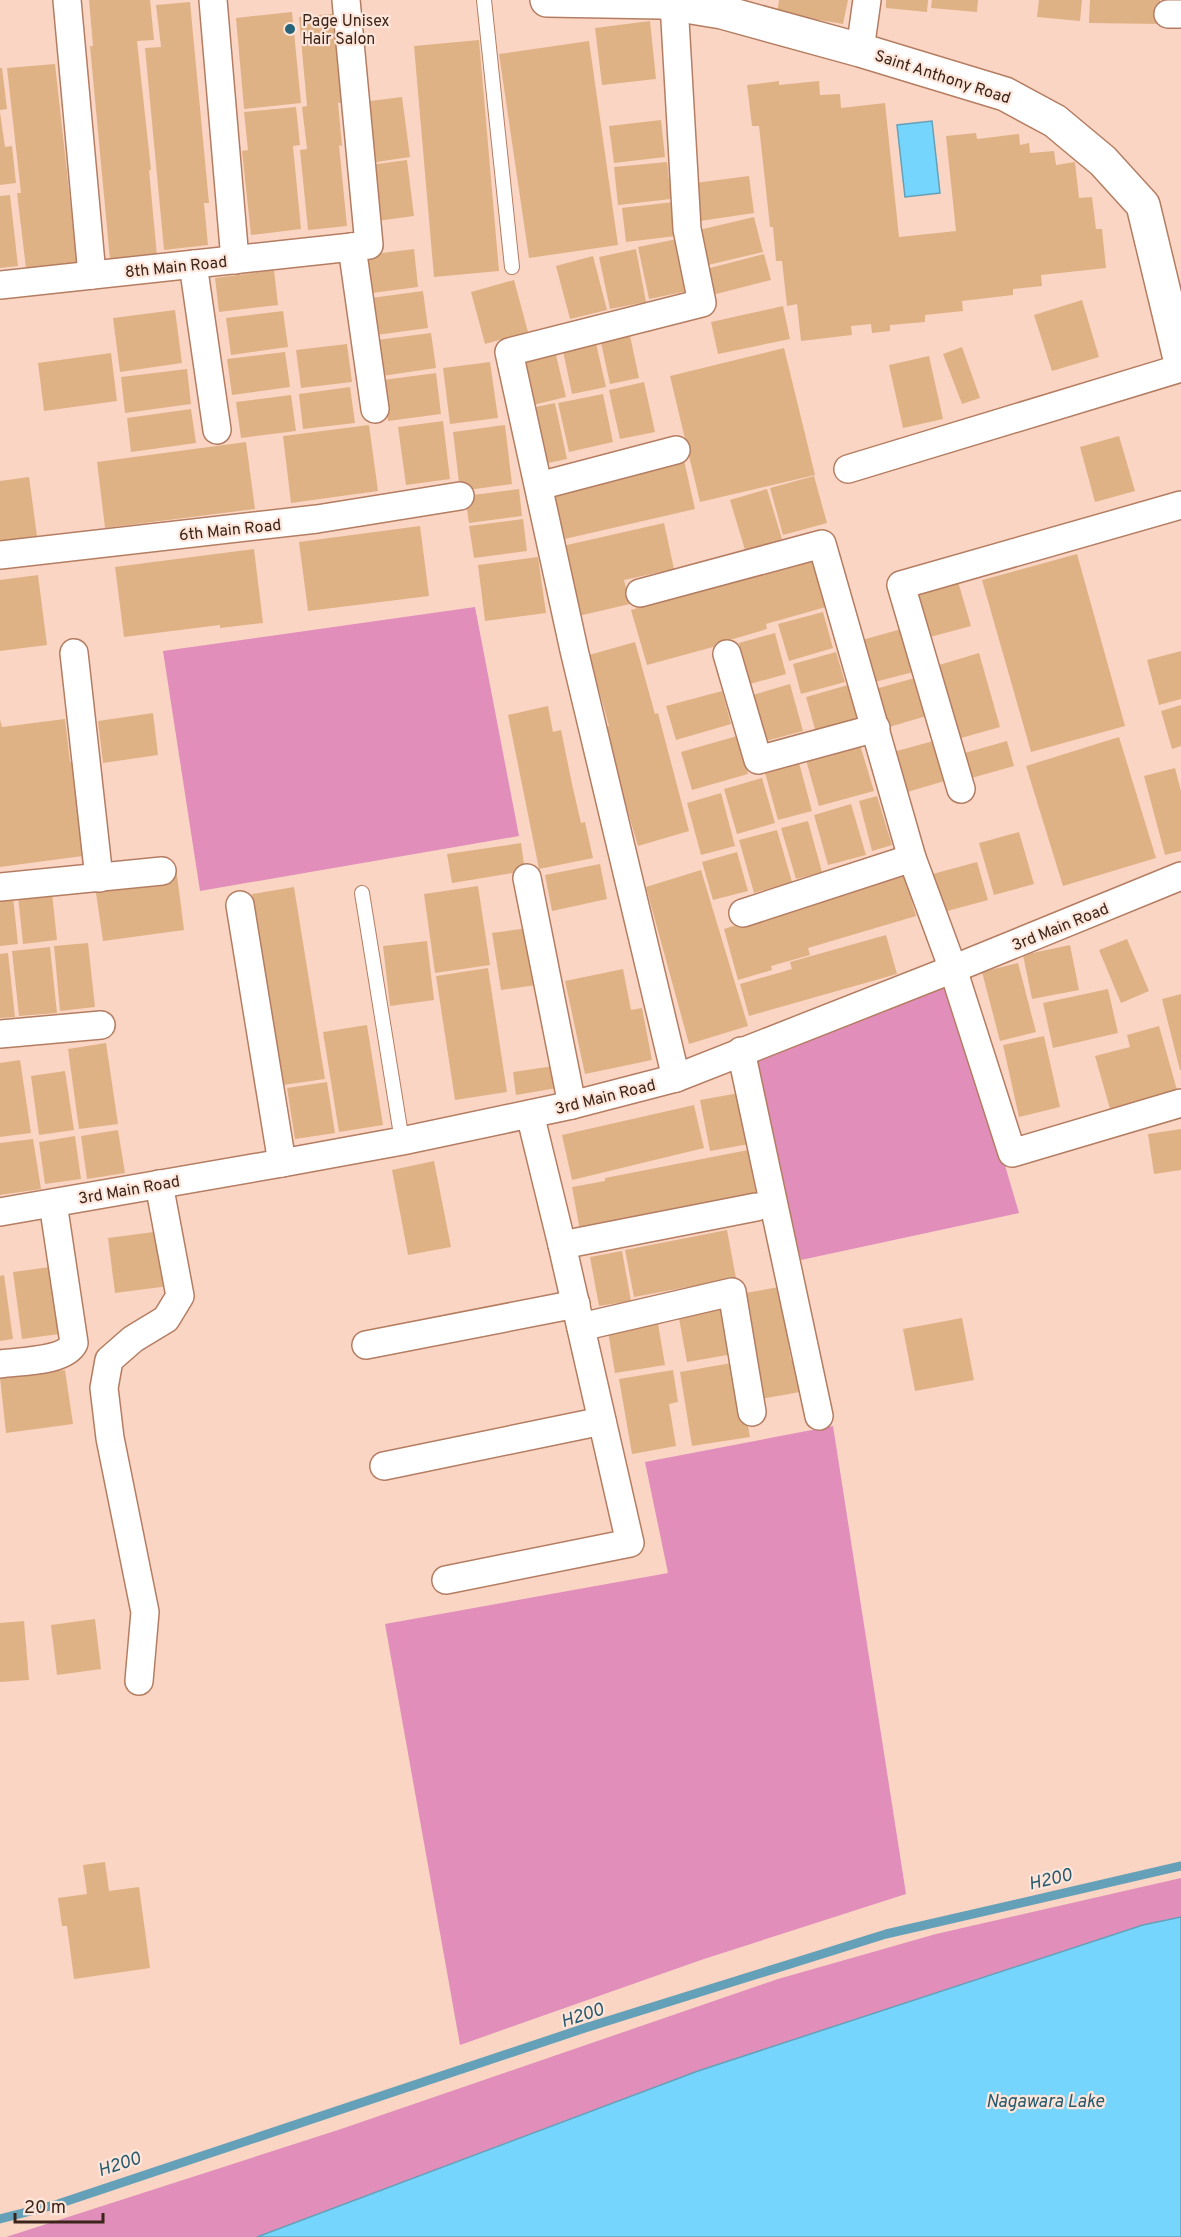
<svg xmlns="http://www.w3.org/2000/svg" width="1181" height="2237" viewBox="0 0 1181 2237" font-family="Overpass,sans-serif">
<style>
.green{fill:#e18ebb}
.water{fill:#76d5fc;stroke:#64a0b8;stroke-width:1.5}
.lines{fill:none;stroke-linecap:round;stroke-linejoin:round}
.stream{stroke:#64a0b8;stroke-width:9}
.building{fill:#dfb285}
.lane-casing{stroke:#b47d62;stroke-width:16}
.street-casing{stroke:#b47d62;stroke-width:30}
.secondary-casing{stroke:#b47d62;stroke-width:36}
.lane{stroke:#fff;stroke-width:14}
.street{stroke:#fff;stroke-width:27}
.secondary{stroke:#fff;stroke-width:33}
.poi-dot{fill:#27647b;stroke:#fee5da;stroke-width:2}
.labels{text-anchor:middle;stroke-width:4.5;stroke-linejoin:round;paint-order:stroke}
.poi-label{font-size:16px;fill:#3b251a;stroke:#fee5da;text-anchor:start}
.street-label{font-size:16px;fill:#3b251a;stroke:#fee5da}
.water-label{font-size:18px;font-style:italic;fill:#255a6e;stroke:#fee5da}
</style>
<rect width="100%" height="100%" fill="#fad5c4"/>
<g class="green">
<path d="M 475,607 L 519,836 L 200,891 L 163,651 Z"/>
<path d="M 951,982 L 1019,1213 L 801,1260 L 751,1058 Z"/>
<path d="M 833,1426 L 906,1894 L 701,1960 L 460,2045 L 385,1624 L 668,1573 L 645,1462 Z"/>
<path d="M 1181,1878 L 1181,1917 L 1143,1925 L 698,2071 L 257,2237 L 6,2237 L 341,2129 L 778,1979 L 936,1934 Z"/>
</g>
<g class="water">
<path d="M 932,121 L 940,193 L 905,197 L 897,125 Z"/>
<path d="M 1181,1917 L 1181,2237 L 257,2237 L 698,2071 L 1143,1925 Z"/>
</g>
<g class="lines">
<path class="stream" d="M 0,2219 L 58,2204 L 585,2028 L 886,1934 L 1181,1866"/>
</g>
<g class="building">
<path d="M 89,0 L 150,0 L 154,40 L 137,41 L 151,170 L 149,170 L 157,256 L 110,260 L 90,46 L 93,46 Z"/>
<path d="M 779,0 L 848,0 L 843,24 L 777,13 Z"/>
<path d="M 886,0 L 928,0 L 927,12 L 886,8 Z"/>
<path d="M 932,0 L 978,0 L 977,12 L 931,8 Z"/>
<path d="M 1039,0 L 1082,0 L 1080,21 L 1037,17 Z"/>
<path d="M 1090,0 L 1160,0 L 1160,24 L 1089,23 Z"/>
<path d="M 190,2 L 209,203 L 204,203 L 208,245 L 164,250 L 145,48 L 161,47 L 156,5 Z"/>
<path d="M 292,12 L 301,103 L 244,109 L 236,18 Z"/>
<path d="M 340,13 L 349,102 L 338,103 L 342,146 L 339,145 L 347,226 L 308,230 L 300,150 L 307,149 L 302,107 L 307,106 L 299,17 Z"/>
<path d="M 650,21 L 656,79 L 602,85 L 595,28 Z"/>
<path d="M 479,40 L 499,271 L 434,277 L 414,46 Z"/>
<path d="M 589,41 L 618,245 L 529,258 L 499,54 Z"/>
<path d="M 55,64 L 77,263 L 26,268 L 17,193 L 21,193 L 7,68 Z"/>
<path d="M 0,68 L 2,68 L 7,109 L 0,110 Z"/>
<path d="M 779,81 L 779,85 L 819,81 L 820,95 L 840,94 L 841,108 L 885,103 L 899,237 L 956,231 L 946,136 L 976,133 L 977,139 L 1019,134 L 1020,145 L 1029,143 L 1030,153 L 1054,151 L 1056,165 L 1075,162 L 1079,198 L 1092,197 L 1096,229 L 1102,229 L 1106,268 L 1041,275 L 1042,286 L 1013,289 L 1013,295 L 962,301 L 963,311 L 925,315 L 925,322 L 890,325 L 890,331 L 872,333 L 871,324 L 851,326 L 852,335 L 801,341 L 797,304 L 787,306 L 782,261 L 776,261 L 773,227 L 770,227 L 759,126 L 752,126 L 747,85 Z"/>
<path d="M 402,97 L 410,157 L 370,163 L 362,102 Z"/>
<path d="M 296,107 L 300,145 L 293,146 L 301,229 L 251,235 L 242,151 L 248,150 L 244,112 Z"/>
<path d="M 0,112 L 5,147 L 12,146 L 16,183 L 0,185 Z"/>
<path d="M 661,120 L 665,157 L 614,163 L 609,126 Z"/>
<path d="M 407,160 L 414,216 L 377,221 L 370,165 Z"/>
<path d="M 667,162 L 671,199 L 618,205 L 614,167 Z"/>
<path d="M 749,176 L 754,213 L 700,221 L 695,183 Z"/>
<path d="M 10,195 L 18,266 L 0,268 L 0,196 Z"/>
<path d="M 673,202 L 676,236 L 626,242 L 622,208 Z"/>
<path d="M 754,217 L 763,252 L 708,265 L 699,230 Z"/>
<path d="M 677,239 L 688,291 L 649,299 L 638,247 Z"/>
<path d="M 414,249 L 418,287 L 372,293 L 366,255 Z"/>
<path d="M 636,249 L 646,302 L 610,309 L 599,257 Z"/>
<path d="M 764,254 L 771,280 L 712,295 L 706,269 Z"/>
<path d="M 593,256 L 607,310 L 570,319 L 556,266 Z"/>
<path d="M 274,270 L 278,305 L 219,312 L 215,278 Z"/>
<path d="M 514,280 L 528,332 L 485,344 L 471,292 Z"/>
<path d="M 423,291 L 428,328 L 376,335 L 371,298 Z"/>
<path d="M 1082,300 L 1099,357 L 1052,371 L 1034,315 Z"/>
<path d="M 783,306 L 790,339 L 718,354 L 711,322 Z"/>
<path d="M 175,310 L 182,363 L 120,372 L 113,318 Z"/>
<path d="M 283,311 L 288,347 L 231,355 L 226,318 Z"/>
<path d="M 629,331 L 639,378 L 610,384 L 600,338 Z"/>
<path d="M 431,333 L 436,368 L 382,376 L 377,340 Z"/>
<path d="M 595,339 L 606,387 L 572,394 L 562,346 Z"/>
<path d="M 347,344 L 352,382 L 301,388 L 296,350 Z"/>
<path d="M 962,347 L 980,398 L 962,404 L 943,354 Z"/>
<path d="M 784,348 L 815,475 L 700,502 L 670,376 Z"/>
<path d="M 555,351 L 566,397 L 529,406 L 518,359 Z"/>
<path d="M 285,352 L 290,387 L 232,395 L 227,359 Z"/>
<path d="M 111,353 L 117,401 L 44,411 L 38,363 Z"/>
<path d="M 929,356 L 943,419 L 903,428 L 889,365 Z"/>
<path d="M 490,362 L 498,418 L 450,424 L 443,368 Z"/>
<path d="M 187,369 L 191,404 L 125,413 L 121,377 Z"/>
<path d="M 436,373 L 441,414 L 388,421 L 383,380 Z"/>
<path d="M 644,382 L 655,432 L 620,439 L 609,390 Z"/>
<path d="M 350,387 L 355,423 L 303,429 L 299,394 Z"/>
<path d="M 603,394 L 613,442 L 569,452 L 558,403 Z"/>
<path d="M 291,395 L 296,431 L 241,438 L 236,402 Z"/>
<path d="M 555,403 L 567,459 L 539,465 L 526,409 Z"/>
<path d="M 191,409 L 196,443 L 131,452 L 127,418 Z"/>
<path d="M 443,421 L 450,479 L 406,485 L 398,427 Z"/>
<path d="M 369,425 L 378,491 L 291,503 L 283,436 Z"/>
<path d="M 505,425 L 512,484 L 460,491 L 453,432 Z"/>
<path d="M 1119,436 L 1135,491 L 1095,502 L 1080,447 Z"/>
<path d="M 246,442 L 255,509 L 105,528 L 97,462 Z"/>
<path d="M 683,456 L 695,509 L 556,541 L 546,492 Z"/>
<path d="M 814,476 L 827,523 L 783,535 L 770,488 Z"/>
<path d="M 29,477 L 37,536 L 0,541 L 0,481 Z"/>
<path d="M 519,489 L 522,516 L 469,523 L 465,496 Z"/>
<path d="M 767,489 L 782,539 L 745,550 L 730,500 Z"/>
<path d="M 523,519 L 527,551 L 474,558 L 469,526 Z"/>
<path d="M 664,523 L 674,569 L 624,580 L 630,604 L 574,617 L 558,547 Z"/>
<path d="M 420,526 L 429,596 L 308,611 L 299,542 Z"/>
<path d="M 254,549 L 263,623 L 220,628 L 220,625 L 124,637 L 115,567 Z"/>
<path d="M 1077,554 L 1125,726 L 1031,752 L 982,580 Z"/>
<path d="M 811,555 L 826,607 L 766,624 L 767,629 L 723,642 L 724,644 L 647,665 L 631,610 Z"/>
<path d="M 538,557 L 546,613 L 485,621 L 478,565 Z"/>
<path d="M 38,575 L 47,645 L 0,651 L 0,580 Z"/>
<path d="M 957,578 L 971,626 L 930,637 L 916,590 Z"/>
<path d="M 823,612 L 833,648 L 789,661 L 778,624 Z"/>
<path d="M 905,628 L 917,671 L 875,682 L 862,640 Z"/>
<path d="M 775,633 L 786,674 L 750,684 L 739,643 Z"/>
<path d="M 635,642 L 655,714 L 658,713 L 689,831 L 638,846 L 627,809 L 625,809 L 602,728 L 609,726 L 589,655 Z"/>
<path d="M 1181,651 L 1181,699 L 1159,705 L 1147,660 Z"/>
<path d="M 836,652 L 845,682 L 801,694 L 793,664 Z"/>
<path d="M 979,653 L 1000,727 L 961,738 L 939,665 Z"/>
<path d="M 922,676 L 933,714 L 886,728 L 875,689 Z"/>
<path d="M 790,684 L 803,731 L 766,741 L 753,695 Z"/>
<path d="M 848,685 L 858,721 L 816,733 L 806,697 Z"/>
<path d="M 722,691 L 731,724 L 676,740 L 666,706 Z"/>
<path d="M 1181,705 L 1181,746 L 1172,749 L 1161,711 Z"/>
<path d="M 548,706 L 553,732 L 561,730 L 572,784 L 581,823 L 585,822 L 593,858 L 539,869 L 508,715 Z"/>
<path d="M 153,713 L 158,755 L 103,763 L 98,721 Z"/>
<path d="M 65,719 L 70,762 L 78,761 L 90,855 L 0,867 L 0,720 L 2,727 Z"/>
<path d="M 737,736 L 748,774 L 692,790 L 681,752 Z"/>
<path d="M 1119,737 L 1156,858 L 1063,886 L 1026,766 Z"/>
<path d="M 937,740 L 948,780 L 904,793 L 893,752 Z"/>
<path d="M 1007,741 L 1014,766 L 968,779 L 961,754 Z"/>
<path d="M 860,745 L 874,791 L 819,806 L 806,760 Z"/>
<path d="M 798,759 L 812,811 L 778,820 L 764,769 Z"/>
<path d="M 1175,768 L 1181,791 L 1181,851 L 1165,855 L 1144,776 Z"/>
<path d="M 762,778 L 775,823 L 737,834 L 724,789 Z"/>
<path d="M 721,793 L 735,846 L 701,855 L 687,803 Z"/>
<path d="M 877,796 L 892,845 L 872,851 L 859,801 Z"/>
<path d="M 851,804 L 866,855 L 828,865 L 814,815 Z"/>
<path d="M 808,821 L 822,872 L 796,879 L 781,828 Z"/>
<path d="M 777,830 L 792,882 L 754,893 L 739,840 Z"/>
<path d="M 1019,832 L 1034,884 L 994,895 L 979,843 Z"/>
<path d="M 521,843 L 525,871 L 452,883 L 447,854 Z"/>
<path d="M 737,852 L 748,891 L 713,900 L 702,862 Z"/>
<path d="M 977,862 L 988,900 L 940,913 L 929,875 Z"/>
<path d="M 600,864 L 607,899 L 552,911 L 545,875 Z"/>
<path d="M 701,870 L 748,1026 L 689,1044 L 646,887 Z"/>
<path d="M 903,870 L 916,916 L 808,948 L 810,955 L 771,966 L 772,970 L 738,980 L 724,929 Z"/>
<path d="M 177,875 L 184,930 L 103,941 L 95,886 Z"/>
<path d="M 478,886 L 490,965 L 435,973 L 424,894 Z"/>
<path d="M 294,887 L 325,1079 L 283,1085 L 252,894 Z"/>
<path d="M 52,893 L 57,940 L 23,944 L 18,896 Z"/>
<path d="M 13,897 L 18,944 L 0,946 L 0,899 Z"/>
<path d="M 528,928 L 537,985 L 501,990 L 492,933 Z"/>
<path d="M 886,935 L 897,974 L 749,1016 L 740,984 L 792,969 L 790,962 Z"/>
<path d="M 1127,939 L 1149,991 L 1121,1003 L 1099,950 Z"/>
<path d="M 427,941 L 434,1000 L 390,1006 L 383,946 Z"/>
<path d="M 88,943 L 95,1007 L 60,1011 L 54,946 Z"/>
<path d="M 1070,945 L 1079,990 L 1032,999 L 1023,955 Z"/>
<path d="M 50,947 L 57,1013 L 19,1016 L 12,951 Z"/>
<path d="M 8,953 L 15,1017 L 0,1018 L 0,954 Z"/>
<path d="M 1018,963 L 1036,1032 L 1000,1041 L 982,972 Z"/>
<path d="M 488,968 L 507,1092 L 455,1100 L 436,976 Z"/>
<path d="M 623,969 L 631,1010 L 642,1008 L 652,1060 L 585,1074 L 565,981 Z"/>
<path d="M 1108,989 L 1118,1033 L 1053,1048 L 1043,1003 Z"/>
<path d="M 1181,994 L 1181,1070 L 1180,1070 L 1162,999 Z"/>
<path d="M 367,1025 L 383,1125 L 339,1132 L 323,1032 Z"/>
<path d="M 1159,1026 L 1177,1090 L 1110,1109 L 1095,1056 L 1130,1047 L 1127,1035 Z"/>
<path d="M 1044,1036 L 1060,1107 L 1019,1117 L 1003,1045 Z"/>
<path d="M 106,1043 L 118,1124 L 79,1129 L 68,1049 Z"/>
<path d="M 20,1060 L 31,1133 L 0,1137 L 0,1063 Z"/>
<path d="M 554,1066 L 557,1088 L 516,1095 L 513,1072 Z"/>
<path d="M 65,1071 L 74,1130 L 39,1135 L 31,1076 Z"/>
<path d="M 327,1082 L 335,1133 L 295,1139 L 287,1088 Z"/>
<path d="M 739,1093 L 749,1144 L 710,1151 L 700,1100 Z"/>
<path d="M 694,1105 L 704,1148 L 572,1180 L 562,1135 Z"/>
<path d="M 1181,1129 L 1181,1170 L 1154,1174 L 1148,1134 Z"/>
<path d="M 118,1130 L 125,1173 L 87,1179 L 81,1136 Z"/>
<path d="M 75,1136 L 81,1179 L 45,1184 L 39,1142 Z"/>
<path d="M 33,1139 L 41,1189 L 0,1195 L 0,1143 Z"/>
<path d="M 748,1150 L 757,1199 L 581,1236 L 572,1187 L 605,1181 L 605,1178 Z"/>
<path d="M 434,1161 L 451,1247 L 408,1255 L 392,1170 Z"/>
<path d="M 727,1230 L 736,1278 L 634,1297 L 625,1250 Z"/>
<path d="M 161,1231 L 169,1286 L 115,1293 L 108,1238 Z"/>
<path d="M 622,1251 L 631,1301 L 599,1306 L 590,1257 Z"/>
<path d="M 50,1267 L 59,1334 L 22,1339 L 13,1272 Z"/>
<path d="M 4,1275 L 13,1339 L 0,1341 L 0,1276 Z"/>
<path d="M 779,1287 L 791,1360 L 795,1359 L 800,1392 L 761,1399 L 745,1293 Z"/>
<path d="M 731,1304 L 739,1353 L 687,1362 L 678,1313 Z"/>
<path d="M 657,1318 L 665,1365 L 615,1373 L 607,1326 Z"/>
<path d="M 962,1318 L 974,1380 L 915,1391 L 903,1329 Z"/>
<path d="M 737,1362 L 750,1437 L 692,1446 L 680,1372 Z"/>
<path d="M 65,1370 L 73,1424 L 6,1433 L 0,1378 Z"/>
<path d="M 673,1370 L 678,1402 L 669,1404 L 676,1446 L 632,1454 L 619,1379 Z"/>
<path d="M 95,1619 L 101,1669 L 57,1675 L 51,1625 Z"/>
<path d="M 24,1621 L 29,1680 L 0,1682 L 0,1623 Z"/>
<path d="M 105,1862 L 109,1891 L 139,1887 L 150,1968 L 74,1979 L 67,1926 L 62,1926 L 58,1898 L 87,1894 L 83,1865 Z"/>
</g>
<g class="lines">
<defs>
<g id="lane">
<path d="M 484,0 L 512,267"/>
<path d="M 362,893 L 402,1141"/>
</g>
<g id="street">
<path d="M 67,0 L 92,275"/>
<path d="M 213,0 L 235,260"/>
<path d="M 346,0 L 369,245 L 352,247 L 375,409"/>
<path d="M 674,3 L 687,229 L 702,303 L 509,352 L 574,650 L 676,1078"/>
<path d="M 1168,14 L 1181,14"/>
<path d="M 860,50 L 867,0"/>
<path d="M 193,264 L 217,430"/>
<path d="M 0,285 L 352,247"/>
<path d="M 848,469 L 1181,368"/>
<path d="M 539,486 L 676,450"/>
<path d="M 0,555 L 317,519 L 460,496"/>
<path d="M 640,593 L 822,544 L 912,858 L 953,969 L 1012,1153 L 1181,1103"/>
<path d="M 74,653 L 99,878"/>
<path d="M 727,654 L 758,760 L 876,728"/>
<path d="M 961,789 L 901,585 L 1181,505"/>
<path d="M 527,878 L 572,1105"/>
<path d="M 0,887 L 162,871"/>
<path d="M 240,905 L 282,1163"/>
<path d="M 743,913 L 912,858"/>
<path d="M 0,1034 L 101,1025"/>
<path d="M 741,1051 L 819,1416"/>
<path d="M 0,1212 L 282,1163 L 402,1141 L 572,1105 L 676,1078 L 953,969 L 1181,876"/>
<path d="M 562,1245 L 756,1207"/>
<path d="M 581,1327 L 732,1292 L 752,1412"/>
<path d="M 366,1345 L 576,1304"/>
<path d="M 0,1364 C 20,1361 65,1362 74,1343 L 53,1203"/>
<path d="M 384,1466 L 602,1421"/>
<path d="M 446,1580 L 630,1543 L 562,1245 L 530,1114"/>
<path d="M 139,1681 L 145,1612 L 110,1438 L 104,1388 L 109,1360 L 133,1339 L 166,1319 L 180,1296 L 159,1184"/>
</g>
<path id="secondary" d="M 547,0 L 661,2 L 722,12 L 860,50 L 1005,94 L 1055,121 L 1103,161 L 1143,205 L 1181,363"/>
</defs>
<use href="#lane" class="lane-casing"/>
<use href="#street" class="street-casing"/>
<use href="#secondary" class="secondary-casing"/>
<use href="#lane" class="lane"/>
<use href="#street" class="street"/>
<use href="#secondary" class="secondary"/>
</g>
<circle class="poi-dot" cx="290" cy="29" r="6"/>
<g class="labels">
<g class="poi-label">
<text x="302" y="26">Page Unisex<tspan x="302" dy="18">Hair Salon</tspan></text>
</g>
<g class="street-label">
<text transform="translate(943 76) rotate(18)" y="6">Saint Anthony Road</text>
<text transform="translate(176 266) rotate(-6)" y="6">8th Main Road</text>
<text transform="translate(230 529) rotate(-6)" y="6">6th Main Road</text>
<text transform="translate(1060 926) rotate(-22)" y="6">3rd Main Road</text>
<text transform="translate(605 1096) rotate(-14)" y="6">3rd Main Road</text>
<text transform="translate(129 1189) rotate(-10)" y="6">3rd Main Road</text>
</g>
<g class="water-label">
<text transform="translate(1050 1879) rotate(-13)" y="6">H200</text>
<text transform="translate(582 2015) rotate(-18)" y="6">H200</text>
<text x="1045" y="2107">Nagawara Lake</text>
<text transform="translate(119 2164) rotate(-18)" y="6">H200</text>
</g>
</g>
<path d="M15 2213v9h88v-9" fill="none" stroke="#3b251a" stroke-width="3"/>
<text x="24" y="2213" font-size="18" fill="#3b251a" stroke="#fee5da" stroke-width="4.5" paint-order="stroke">20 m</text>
</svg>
